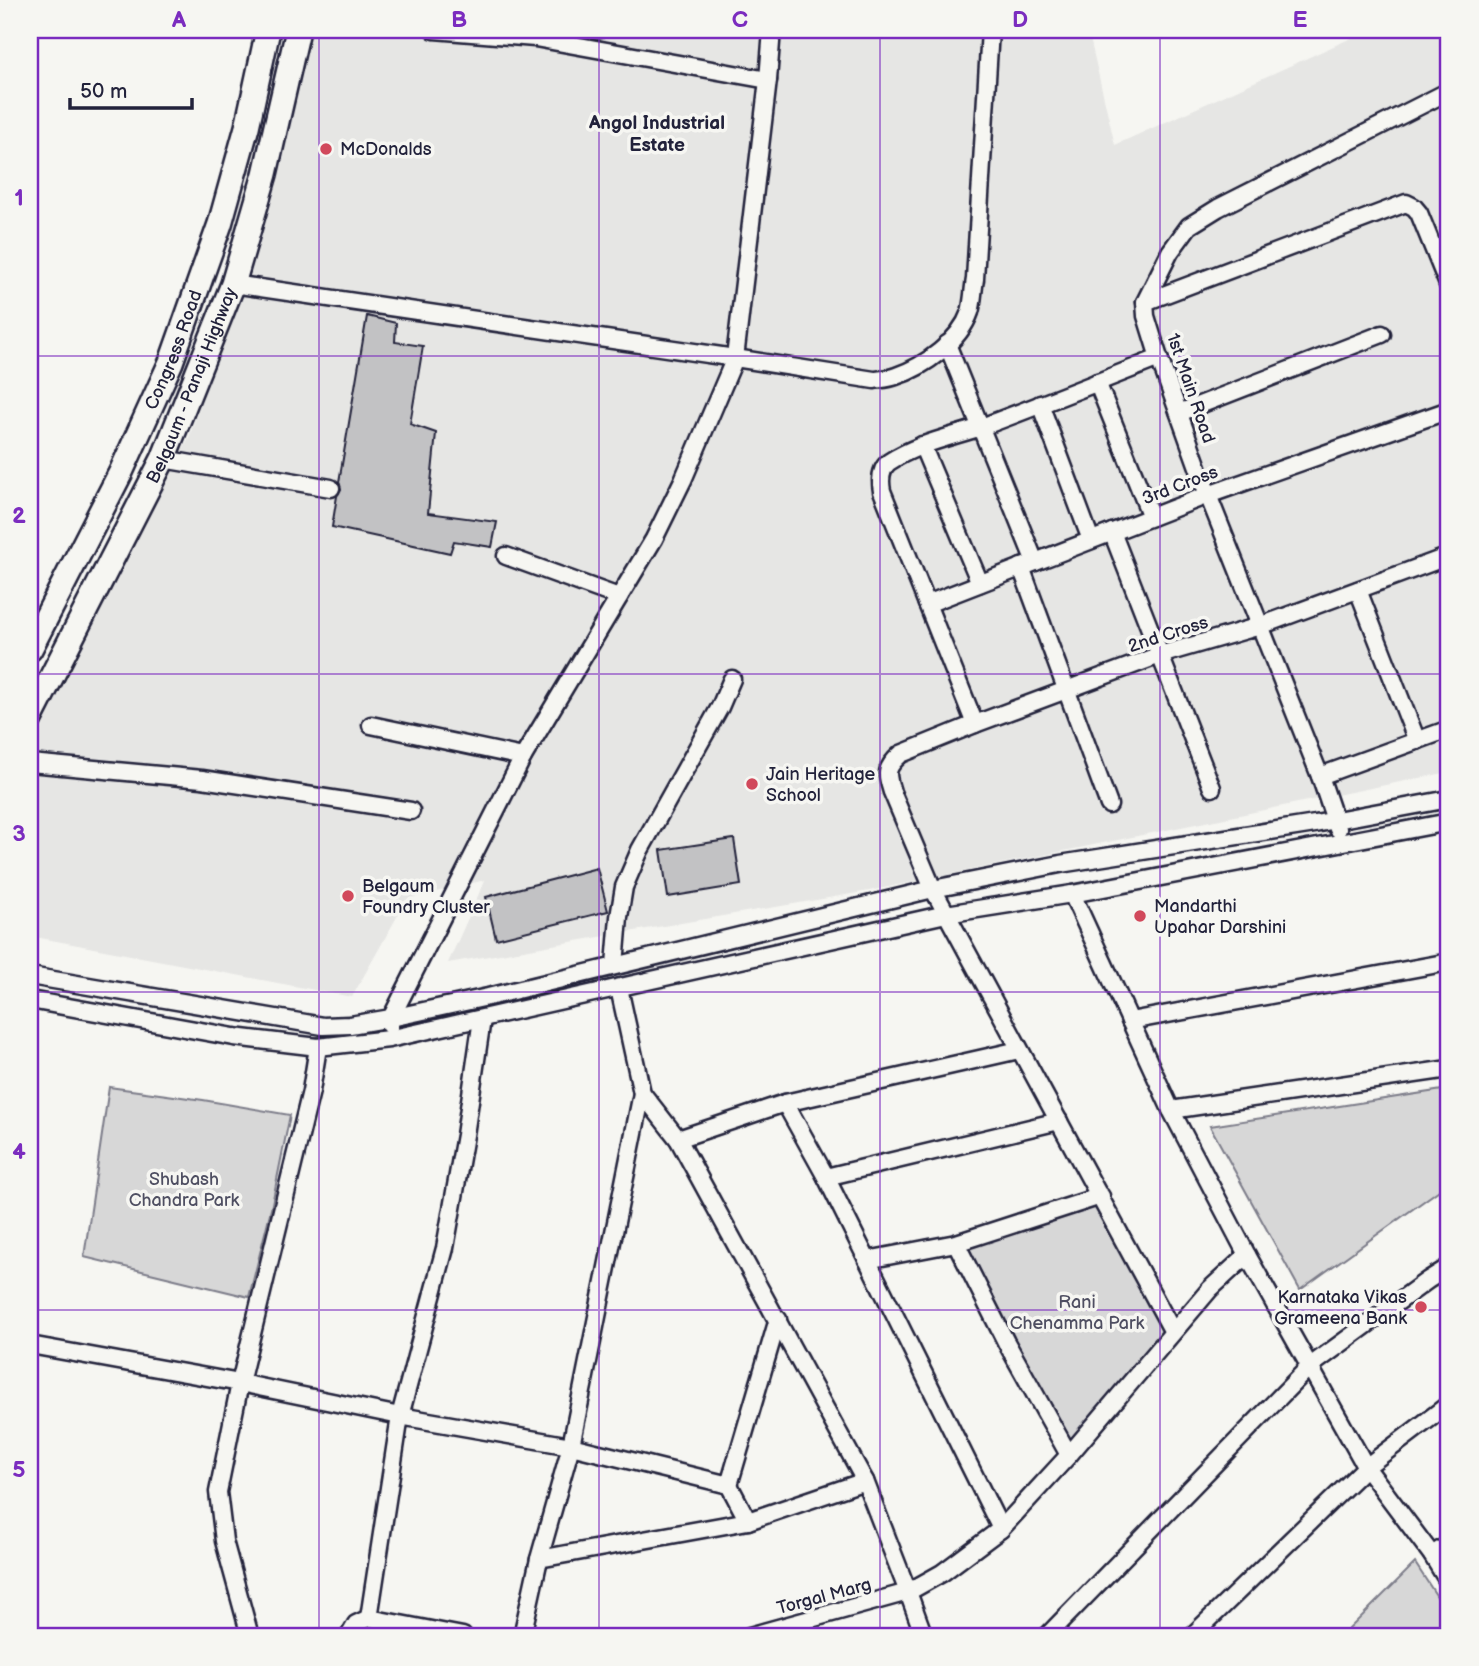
<svg xmlns="http://www.w3.org/2000/svg" width="1479" height="1666" viewBox="0 0 1479 1666" font-family="'Balsamiq Sans',sans-serif">
<style>
.built{fill:#e6e6e4}
.green{fill:#d7d7d7;stroke:#7c7c89;stroke-width:2}
.building{fill:#c2c2c4;stroke:#22223b;stroke-width:2}
.lines{fill:none;stroke-linecap:round;stroke-linejoin:round}
.minor-casing{stroke:#22223b;stroke-width:21}
.highway-casing{stroke:#22223b;stroke-width:28}
.minor{stroke:#f6f6f2;stroke-width:16}
.highway{stroke:#f6f6f2;stroke-width:23}
.grid{fill:none;stroke:#7b2cbf;stroke-width:2;stroke-opacity:0.55}
.poi-dot{fill:#d1495b;stroke:#f6f6f2;stroke-width:2.5}
.labels{text-anchor:middle;stroke-width:7;stroke-linejoin:round;paint-order:stroke}
.poi-label{font-size:18px;fill:#22223b;stroke:#f6f6f2;text-anchor:start}
.street-label{font-size:18px;fill:#22223b;stroke:#f6f6f2}
.park-label{font-size:18px;fill:#4f4f62;stroke:#f6f6f2}
.neighbourhood-label{font-size:19px;font-weight:bold;fill:#22223b;stroke:#f6f6f2}
.neatline{fill:none;stroke:#7b2cbf;stroke-width:2.5}
.grid-label{font-size:23px;text-anchor:middle;font-weight:bold;fill:#7b2cbf}
</style>
<rect width="100%" height="100%" fill="#f6f6f2"/>
<filter id="ink" filterUnits="userSpaceOnUse"><feTurbulence type="fractalNoise" baseFrequency=".0143" numOctaves="2"/><feDisplacementMap in="SourceGraphic" scale="14" xChannelSelector="R" yChannelSelector="G"/><feConvolveMatrix kernelMatrix="1 2 1 2 8 2 1 2 1" color-interpolation-filters="sRGB"/></filter>
<g filter="url(#ink)">
<path class="built" d="M 309,30 L 1088,30 L 1115,145 L 1369,30 L 1449,30 L 1449,772 L 869,891 L 448,963 L 485,880 L 407,899 L 352,997 L 30,936 L 30,745 L 189,437 L 253,252 L 305,56 Z"/>
<g class="green">
<path d="M 109,1087 L 203,1100 L 290,1115 L 271,1209 L 249,1297 L 84,1257 Z"/>
<path d="M 1449,1089 L 1449,1183 L 1300,1290 L 1210,1126 Z"/>
<path d="M 1098,1200 L 1168,1330 L 1069,1447 L 963,1246 Z"/>
<path d="M 1415,1563 L 1449,1615 L 1449,1636 L 1342,1636 Z"/>
</g>
<g class="building">
<path d="M 367,316 L 396,323 L 395,342 L 423,346 L 410,424 L 436,433 L 428,513 L 497,522 L 492,547 L 454,541 L 450,553 L 332,527 L 337,496 L 341,489 L 339,482 Z"/>
<path d="M 734,839 L 741,885 L 668,897 L 661,850 Z"/>
<path d="M 597,868 L 608,911 L 496,939 L 486,897 Z"/>
</g>
<g class="lines">
<defs>
<g id="minor">
<path d="M 434,30 L 535,38 L 768,80"/>
<path d="M 233,284 L 735,358 L 874,380 C 881,379 889,379 896,376 C 924,367 960,341 970,312 C 973,302 973,290 975,279 L 990,30"/>
<path d="M 1145,302 L 1406,203 L 1414,207 L 1419,213 L 1449,287"/>
<path d="M 947,344 L 1035,562"/>
<path d="M 1097,382 L 1151,517"/>
<path d="M 1040,404 L 1091,540"/>
<path d="M 1179,413 L 1382,334"/>
<path d="M 922,445 L 980,583"/>
<path d="M 163,459 L 331,488"/>
<path d="M 1112,532 L 1212,788"/>
<path d="M 506,556 L 619,597"/>
<path d="M 1021,567 L 1109,805"/>
<path d="M 1358,590 L 1417,741"/>
<path d="M 927,604 L 1208,495 L 1449,410"/>
<path d="M 975,724 L 882,491 C 880,480 880,469 889,462 C 918,443 952,437 984,426 C 1043,404 1101,381 1159,358"/>
<path d="M 371,725 L 523,757"/>
<path d="M 30,763 L 202,779 L 411,811"/>
<path d="M 1320,776 L 1449,729"/>
<path d="M 1338,829 L 1320,776 L 1208,495 L 1159,358 L 1146,316 L 1145,302 L 1170,252 L 1189,226 L 1218,208 L 1449,91"/>
<path d="M 1072,894 L 1171,1110 L 1247,1255 L 1366,1467 L 1432,1555 L 1449,1583"/>
<path d="M 615,965 L 619,917 L 624,887 L 640,850 L 720,707 L 732,679"/>
<path d="M 30,976 L 323,1026 L 350,1025 L 391,1018 L 488,997 L 933,889 L 1060,864 L 1315,824 L 1449,799"/>
<path d="M 619,988 L 642,1093 L 678,1139 L 865,1481 L 908,1592 L 924,1636"/>
<path d="M 30,1000 L 234,1037 L 318,1047 L 389,1039 L 946,914 L 1072,894 L 1449,822"/>
<path d="M 1130,1021 L 1449,962"/>
<path d="M 390,1025 L 391,1018 L 523,757 L 654,539 L 683,480 L 735,358 L 768,80 L 772,30"/>
<path d="M 642,1093 L 571,1446 L 539,1559 L 748,1521 L 865,1481"/>
<path d="M 785,1103 L 826,1177 L 1001,1529"/>
<path d="M 1171,1110 L 1449,1069"/>
<path d="M 678,1139 L 785,1103 L 1019,1050"/>
<path d="M 826,1177 L 1059,1121"/>
<path d="M 956,1243 L 1006,1342 L 1069,1455"/>
<path d="M 867,1260 L 956,1243 L 1101,1196"/>
<path d="M 1173,1332 L 933,889 L 892,792 C 886,773 885,768 901,754 L 975,724 L 1160,655 L 1260,626 L 1449,556"/>
<path d="M 30,1345 L 240,1383 L 400,1416 L 571,1446 L 729,1485 L 748,1521"/>
<path d="M 729,1485 L 778,1319"/>
<path d="M 1432,1555 L 1449,1544"/>
<path d="M 369,1618 L 400,1416 L 445,1248 L 465,1135 L 482,1019"/>
<path d="M 250,1636 L 224,1541 L 218,1492 L 240,1383 L 311,1091 L 318,1047"/>
<path d="M 349,1636 L 356,1624 L 369,1618 L 463,1636"/>
<path d="M 522,1636 L 539,1559"/>
<path d="M 749,1636 L 908,1592 L 942,1573 L 1001,1529 L 1069,1455 L 1210,1289 L 1247,1255"/>
<path d="M 1047,1636 L 1309,1367 L 1428,1280 L 1449,1267"/>
<path d="M 1192,1636 L 1366,1467 L 1449,1404"/>
</g>
<g id="highway">
<path id="s1" d="M 30,649 L 121,472 L 171,362 L 220,224 L 247,127 L 268,30"/>
<path id="s2" d="M 30,719 L 163,459 L 233,284 L 265,174 L 298,30"/>
</g>
</defs>
<use href="#minor" class="minor-casing"/>
<use href="#highway" class="highway-casing"/>
<use href="#minor" class="minor"/>
<use href="#highway" class="highway"/>
</g>
</g>
<path class="grid" d="M 319,30 L 319,1636M 599,30 L 599,1636M 880,30 L 880,1636M 1160,30 L 1160,1636M 30,356 L 1449,356M 30,674 L 1449,674M 30,992 L 1449,992M 30,1310 L 1449,1310"/>
<g class="poi-dot">
<circle cx="326" cy="149" r="7"/>
<circle cx="752" cy="784" r="7"/>
<circle cx="348" cy="896" r="7"/>
<circle cx="1140" cy="916" r="7"/>
<circle cx="1421" cy="1307" r="7"/>
</g>
<g class="labels">
<g class="poi-label">
<text x="340" y="155">McDonalds</text>
<text x="766" y="780">Jain Heritage<tspan x="766" dy="21">School</tspan></text>
<text x="362" y="892">Belgaum<tspan x="362" dy="21">Foundry Cluster</tspan></text>
<text x="1154" y="912">Mandarthi<tspan x="1154" dy="21">Upahar Darshini</tspan></text>
<text x="1407" y="1303" text-anchor="end">Karnataka Vikas<tspan x="1407" dy="21">Grameena Bank</tspan></text>
</g>
<g class="street-label">
<text dy="6" stroke="none"><textPath href="#s1" startOffset="332">Congress Road</textPath></text>
<text dy="6" stroke="none"><textPath href="#s2" startOffset="371">Belgaum - Panaji Highway</textPath></text>
<text transform="translate(1191 388) rotate(71)" y="6">1st Main Road</text>
<text transform="translate(1180 485) rotate(-21)" y="6">3rd Cross</text>
<text transform="translate(1168 634) rotate(-18)" y="6">2nd Cross</text>
<text transform="translate(824 1596) rotate(-15)" y="6">Torgal Marg</text>
</g>
<g class="park-label">
<text x="184" y="1185">Shubash<tspan x="184" dy="21">Chandra Park</tspan></text>
<text x="1077" y="1308">Rani<tspan x="1077" dy="21">Chenamma Park</tspan></text>
</g>
<g class="neighbourhood-label">
<text x="657" y="129">Angol Industrial<tspan x="657" dy="22">Estate</tspan></text>
</g>
</g>
<rect width="1479" height="1666" fill="none" stroke="#f6f6f2" stroke-width="77"/>
<path d="M70 98v10h122v-10" fill="none" stroke="#22223b" stroke-width="3.5"/>
<text x="80" y="98" font-size="21" fill="#22223b" stroke="#f6f6f2" stroke-width="5" paint-order="stroke">50 m</text>
<rect x="38" y="38" width="1402" height="1590" class="neatline"/>
<g class="grid-label">
<text x="179" y="27">A</text>
<text x="459" y="27">B</text>
<text x="740" y="27">C</text>
<text x="1020" y="27">D</text>
<text x="1300" y="27">E</text>
<text x="19" y="205">1</text>
<text x="19" y="523">2</text>
<text x="19" y="841">3</text>
<text x="19" y="1159">4</text>
<text x="19" y="1477">5</text>
</g>
</svg>
